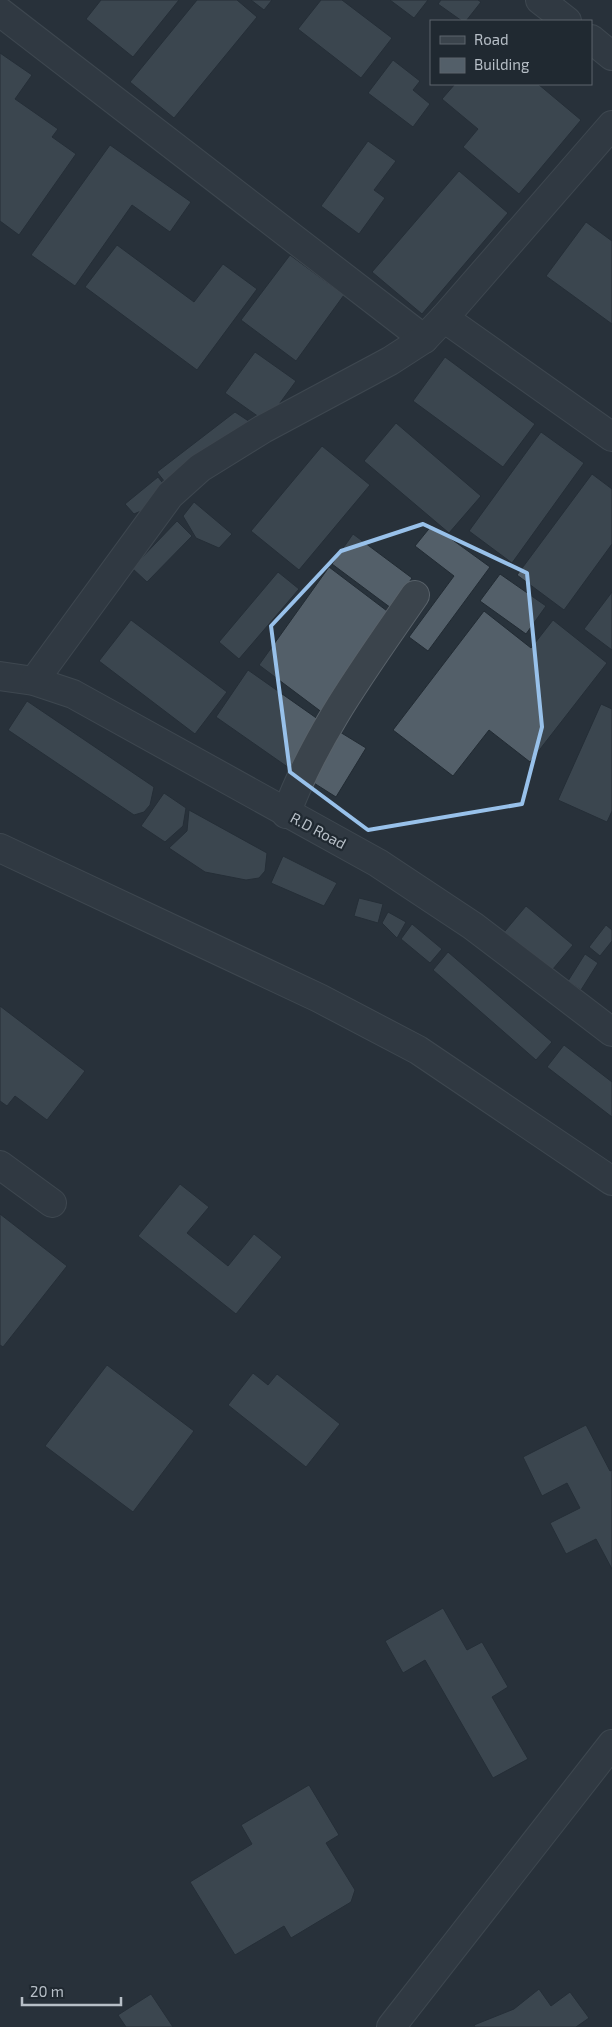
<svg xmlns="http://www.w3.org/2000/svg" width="612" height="2027" viewBox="0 0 612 2027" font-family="'Exo 2',sans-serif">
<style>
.building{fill:#535f69;stroke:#222b33}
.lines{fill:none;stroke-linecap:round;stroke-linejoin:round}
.minor-casing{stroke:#59626a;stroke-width:30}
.minor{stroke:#3b444c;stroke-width:28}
.marked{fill:none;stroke:#98c1ea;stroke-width:4;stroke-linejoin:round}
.labels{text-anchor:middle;stroke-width:4.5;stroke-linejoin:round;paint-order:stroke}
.street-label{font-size:15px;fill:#b7bfc7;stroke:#202931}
</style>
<rect width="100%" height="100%" fill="#28323b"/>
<g class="building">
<path d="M 101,0 L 179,0 L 133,57 L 86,19 Z"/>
<path d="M 197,0 L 237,0 L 257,17 L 174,118 L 130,82 Z"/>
<path d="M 251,0 L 272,0 L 264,10 Z"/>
<path d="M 321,0 L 342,0 L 392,38 L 361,78 L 298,29 Z"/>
<path d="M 390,0 L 428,0 L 414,18 Z"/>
<path d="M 441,0 L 478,0 L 481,2 L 466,21 L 462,21 L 438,4 Z"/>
<path d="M 0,53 L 32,75 L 15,99 L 58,129 L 52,137 L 76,154 L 19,235 L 0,221 Z"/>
<path d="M 393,60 L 420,81 L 413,90 L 430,104 L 413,127 L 368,93 Z"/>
<path d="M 455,84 L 538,84 L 581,120 L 519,194 L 463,147 L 478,129 L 442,99 Z"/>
<path d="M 368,141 L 396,161 L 374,190 L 385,198 L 359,234 L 321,206 Z"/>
<path d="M 110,145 L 191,202 L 170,232 L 132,205 L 75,286 L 31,255 Z"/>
<path d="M 459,171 L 508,213 L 422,314 L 372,272 Z"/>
<path d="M 586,222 L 612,241 L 612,324 L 546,276 Z"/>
<path d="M 117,245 L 194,302 L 223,264 L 257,289 L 197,370 L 85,287 Z"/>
<path d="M 290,255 L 344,295 L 296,361 L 241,320 Z"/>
<path d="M 255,352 L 296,381 L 266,422 L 225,393 Z"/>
<path d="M 445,357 L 535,424 L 503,467 L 413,401 Z"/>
<path d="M 235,412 L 256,426 L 172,491 L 157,472 Z"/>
<path d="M 396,423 L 481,496 L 449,533 L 364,461 Z"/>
<path d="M 541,432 L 584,463 L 512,563 L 469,531 Z"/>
<path d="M 322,446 L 370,485 L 299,570 L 251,531 Z"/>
<path d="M 592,474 L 612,489 L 612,544 L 564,610 L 517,575 Z"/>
<path d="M 158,477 L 169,491 L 150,507 L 134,514 L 125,504 Z"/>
<path d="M 194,502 L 232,534 L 219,548 L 196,538 L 183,516 Z"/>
<path d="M 177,521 L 192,536 L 147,582 L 132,568 Z"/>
<path d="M 432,525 L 490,567 L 428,651 L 409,637 L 454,576 L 415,546 Z"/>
<path d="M 353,534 L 412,578 L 391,608 L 332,564 Z"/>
<path d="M 329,567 L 395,617 L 323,713 L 259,665 Z"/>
<path d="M 278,572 L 299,589 L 239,659 L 219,642 Z"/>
<path d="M 500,574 L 546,606 L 526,634 L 480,601 Z"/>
<path d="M 612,592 L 612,650 L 584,629 Z"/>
<path d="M 484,611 L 531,648 L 553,620 L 607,663 L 530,762 L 489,730 L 453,776 L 393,730 Z"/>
<path d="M 131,620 L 227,692 L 195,734 L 99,661 Z"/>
<path d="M 248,670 L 322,722 L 289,768 L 216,717 Z"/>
<path d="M 27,701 L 154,787 L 150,805 L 144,812 L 134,815 L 8,730 Z"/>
<path d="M 601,704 L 612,709 L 612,811 L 607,822 L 558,800 Z"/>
<path d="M 335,729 L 366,748 L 336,797 L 306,778 Z"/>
<path d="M 164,793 L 186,808 L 183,826 L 165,842 L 141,826 Z"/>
<path d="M 189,810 L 267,853 L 265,871 L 259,878 L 246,880 L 205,872 L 169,848 L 187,831 Z"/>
<path d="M 283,856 L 337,883 L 324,906 L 271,883 Z"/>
<path d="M 359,898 L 383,904 L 378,923 L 354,916 Z"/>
<path d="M 526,906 L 573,945 L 548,975 L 500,937 Z"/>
<path d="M 388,912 L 406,922 L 397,938 L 382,923 Z"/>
<path d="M 412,924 L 442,949 L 430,963 L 401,939 Z"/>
<path d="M 606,925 L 612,930 L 612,941 L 600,956 L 589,947 Z"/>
<path d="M 448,952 L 552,1042 L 536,1060 L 433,970 Z"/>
<path d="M 585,954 L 598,963 L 581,990 L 568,981 Z"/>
<path d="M 0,1006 L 85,1071 L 47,1120 L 15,1096 L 7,1106 L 0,1101 Z"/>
<path d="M 564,1045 L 612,1082 L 612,1117 L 547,1067 Z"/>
<path d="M 180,1184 L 209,1207 L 187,1233 L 228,1266 L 254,1234 L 282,1257 L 236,1314 L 138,1236 Z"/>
<path d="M 0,1214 L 67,1266 L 3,1347 L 0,1345 Z"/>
<path d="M 107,1365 L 194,1431 L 133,1512 L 45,1446 Z"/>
<path d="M 253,1373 L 268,1385 L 277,1374 L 340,1424 L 306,1467 L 228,1405 Z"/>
<path d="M 586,1425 L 610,1471 L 612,1470 L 612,1569 L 596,1539 L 566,1554 L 550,1523 L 580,1508 L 567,1483 L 542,1496 L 523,1457 Z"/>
<path d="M 443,1608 L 467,1650 L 482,1642 L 508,1687 L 492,1697 L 528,1759 L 493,1778 L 425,1660 L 403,1673 L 385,1641 Z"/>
<path d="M 309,1785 L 339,1835 L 326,1843 L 355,1890 L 351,1902 L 291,1938 L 284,1926 L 235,1955 L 190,1882 L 252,1844 L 241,1825 Z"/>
<path d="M 539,1989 L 551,2006 L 570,1992 L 589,2018 L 576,2027 L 475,2027 L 474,2025 L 514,2009 Z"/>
<path d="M 151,1994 L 173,2027 L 126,2027 L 118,2015 Z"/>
</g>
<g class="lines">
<defs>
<g id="minor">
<path d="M 540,0 L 567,21"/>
<path d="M 0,12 L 424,339"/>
<path d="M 591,39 L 612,56"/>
<path d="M 444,318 L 612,437"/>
<path d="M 0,676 L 34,681 L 73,694 L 378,863 L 473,926 L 612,1032"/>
<path d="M 34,681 L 170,495 L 200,468 L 263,429 L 390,361 L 424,339 L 444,318 L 612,125"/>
<path d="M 286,814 C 316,733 367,665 415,595"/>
<path d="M 0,848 L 319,998 L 418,1050 L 612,1181"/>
<path d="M 0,1165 L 52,1203"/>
<path d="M 391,2027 L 612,1744"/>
</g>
</defs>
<use href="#minor" class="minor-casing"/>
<use href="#minor" class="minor"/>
</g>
<path d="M0 0H612V2027H0ZM 423,524 L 527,573 L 542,727 L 522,804 L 368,830 L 290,772 L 271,626 L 341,551 Z" fill="#28323b" fill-opacity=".55" fill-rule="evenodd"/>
<path class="marked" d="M 423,524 L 527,573 L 542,727 L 522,804 L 368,830 L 290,772 L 271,626 L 341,551 Z"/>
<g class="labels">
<g class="street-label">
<text transform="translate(318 831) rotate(28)" y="5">R.D Road</text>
</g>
</g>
<rect x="430" y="20" width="162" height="65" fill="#202931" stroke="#5c656d"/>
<rect x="440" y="36" width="25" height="8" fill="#3b444c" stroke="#5c656d"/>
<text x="474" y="45" font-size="15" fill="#b7bfc7">Road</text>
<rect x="440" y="58" width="25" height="15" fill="#535f69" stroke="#5c656d"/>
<text x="474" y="70" font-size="15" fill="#b7bfc7">Building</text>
<path d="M22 1997v8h99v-8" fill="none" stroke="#b7bfc7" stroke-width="2.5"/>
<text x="30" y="1997" font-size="15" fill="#b7bfc7" stroke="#202931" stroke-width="4" paint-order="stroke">20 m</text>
</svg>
